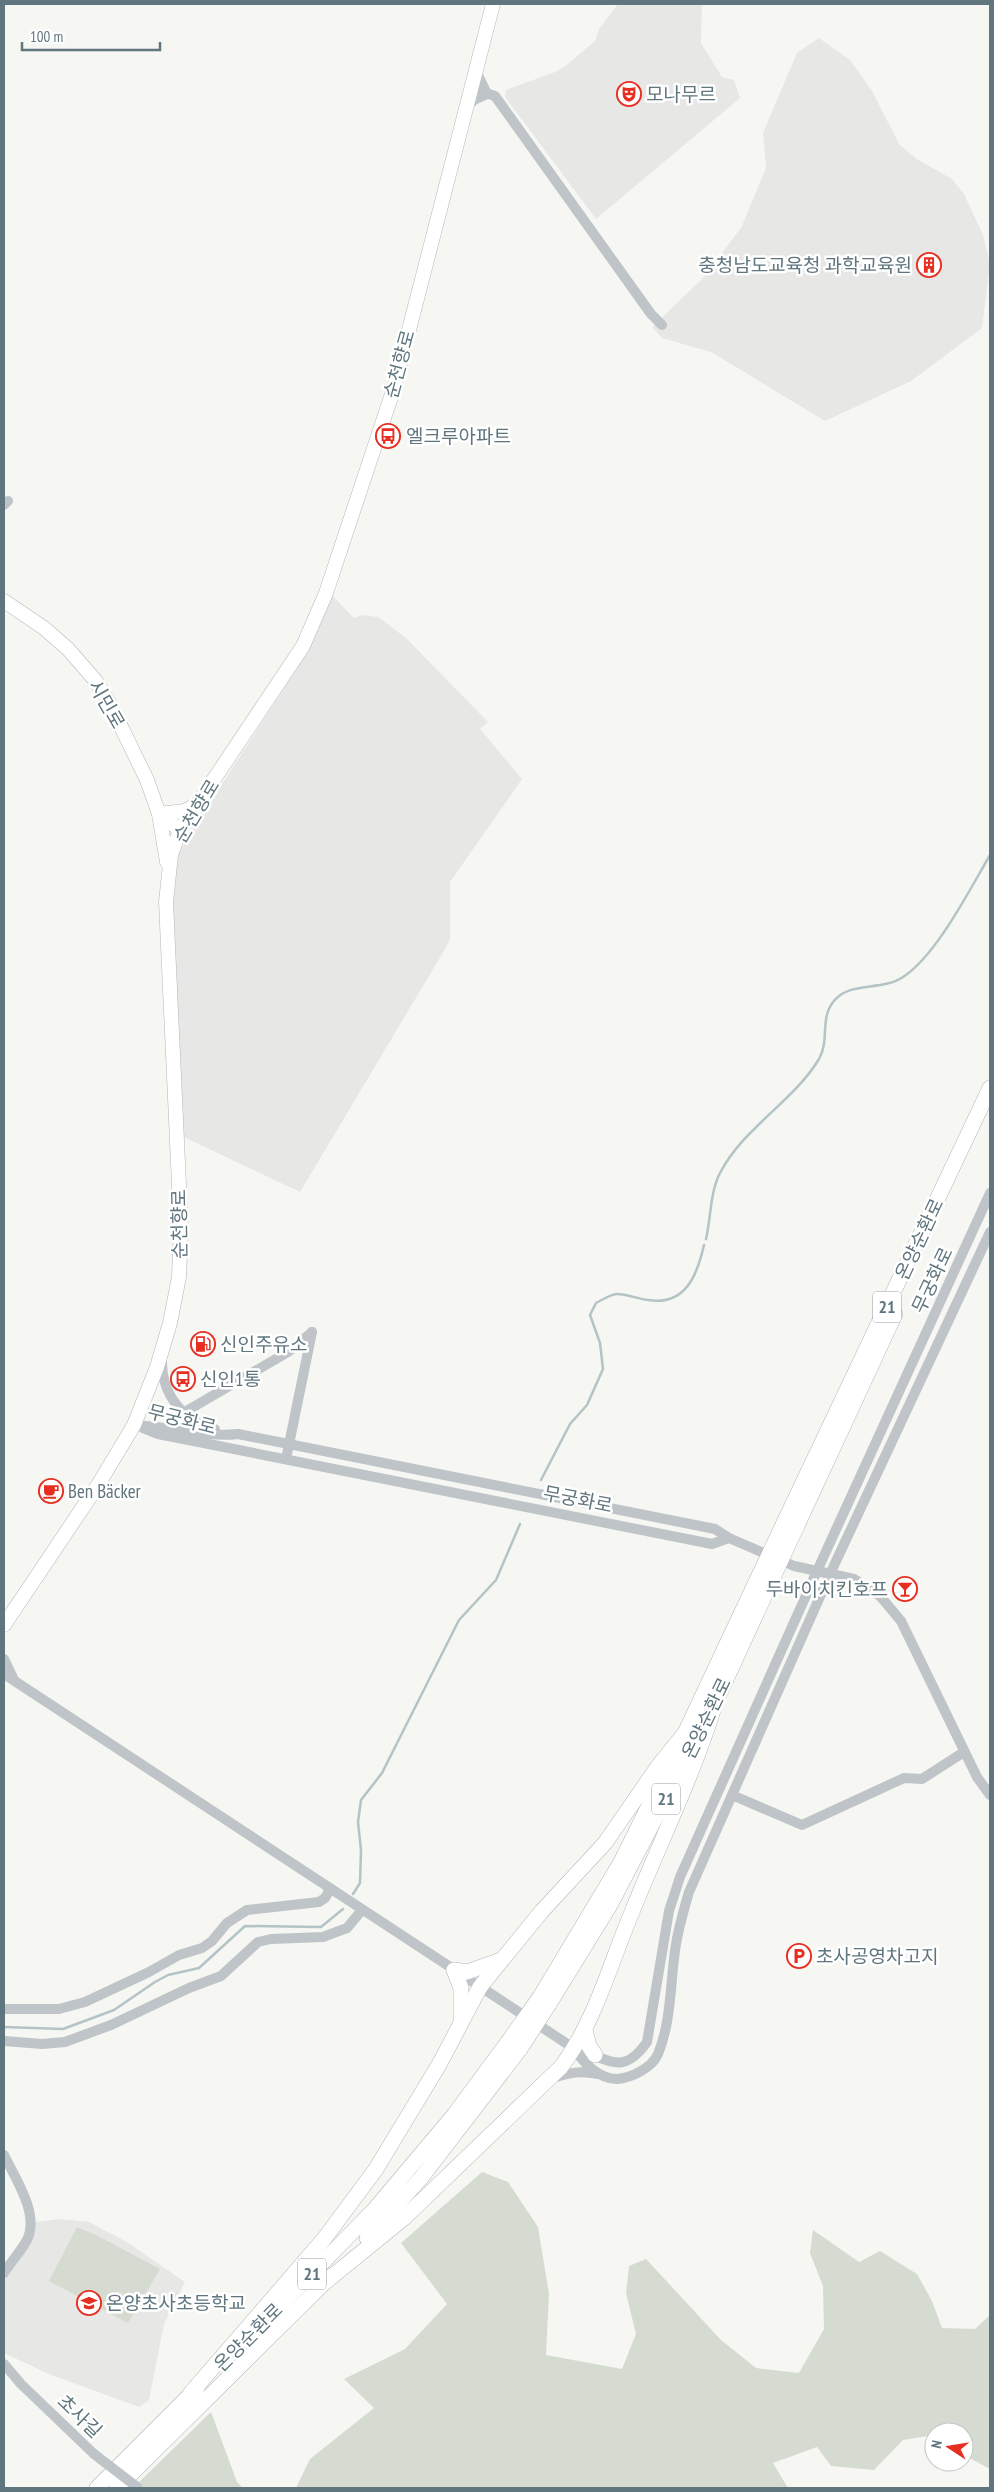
<svg xmlns="http://www.w3.org/2000/svg" width="994" height="2492" viewBox="0 0 994 2492" font-family="'PT Sans Narrow','Noto Sans KR',sans-serif">
<style>
.built{fill:#e7e7e6}
.green{fill:#d6dbd1}
.lines{fill:none;stroke-linecap:round;stroke-linejoin:round}
.stream{stroke:#b4c4c6;stroke-width:2.5}
.major-casing{stroke:#b2b8bb;stroke-width:15}
.highway-casing{stroke:#b2b7b9;stroke-width:16}
.minor{stroke:#bec4c7;stroke-width:10}
.major{stroke:#fff;stroke-width:14}
.highway{stroke:#fff;stroke-width:15}
.highway-bridge-casing{stroke:#b2b7b9;stroke-width:16;stroke-linecap:butt}
.minor-bridge{stroke:#bec4c7;stroke-width:10}
.highway-bridge{stroke:#fff;stroke-width:15}
.labels{text-anchor:middle;stroke-width:5;stroke-linejoin:round;paint-order:stroke}
.shield{fill:#fff;stroke:#909fa5;stroke-width:1}
.shield-label{font-size:18px;font-weight:bold;fill:#60767e}
.poi-label{font-size:19px;fill:#60767e;stroke:#fff;text-anchor:start}
.street-label{font-size:19px;fill:#60767e;stroke:#fff}
</style>
<rect width="100%" height="100%" fill="#f6f6f2"/>
<g class="built">
<path d="M 618,4 L 702,4 L 701,43 L 722,77 L 734,80 L 740,98 L 596,219 L 505,97 L 506,90 L 555,72 L 567,65 L 595,41 L 599,29 Z"/>
<path d="M 819,38 L 850,60 L 872,91 L 899,144 L 918,160 L 952,179 L 964,194 L 983,235 L 990,264 L 982,328 L 911,381 L 825,421 L 711,352 L 662,338 L 652,327 L 702,279 L 741,228 L 766,168 L 763,133 L 797,53 Z"/>
<path d="M 331,594 L 354,618 L 362,615 L 378,617 L 406,638 L 488,722 L 480,729 L 522,779 L 450,882 L 450,939 L 444,951 L 300,1192 L 184,1137 L 178,1064 L 173,928 L 174,878 L 179,853 L 194,827 L 301,662 Z"/>
<path d="M 61,2219 L 89,2222 L 127,2242 L 185,2282 L 164,2324 L 149,2400 L 139,2407 L 49,2374 L 4,2353 L 4,2281 L 35,2232 L 35,2222 Z"/>
</g>
<g class="green">
<path d="M 482,2172 L 508,2182 L 538,2227 L 549,2294 L 546,2355 L 622,2369 L 636,2334 L 626,2293 L 629,2266 L 646,2259 L 721,2340 L 756,2368 L 799,2373 L 824,2329 L 823,2286 L 810,2253 L 813,2230 L 859,2262 L 880,2251 L 917,2274 L 932,2301 L 942,2328 L 975,2329 L 990,2315 L 990,2469 L 964,2455 L 964,2432 L 934,2432 L 934,2435 L 903,2440 L 874,2470 L 831,2466 L 817,2447 L 773,2463 L 788,2488 L 296,2488 L 310,2459 L 374,2408 L 344,2379 L 405,2349 L 447,2304 L 401,2243 Z"/>
<path d="M 77,2227 L 98,2236 L 160,2269 L 128,2323 L 49,2281 Z"/>
<path d="M 211,2412 L 237,2482 L 243,2488 L 133,2488 Z"/>
</g>
<g class="lines">
<g class="stream">
<path d="M 706,1239 C 711,1218 710,1192 720,1173 C 744,1127 793,1102 819,1059 C 831,1038 817,1014 839,996 C 855,983 884,990 903,977 C 936,956 970,889 990,855"/>
<path d="M 541,1480 L 570,1424 L 587,1405 L 603,1369 L 600,1343 L 590,1315 L 596,1303 C 602,1300 611,1294 617,1294 C 627,1294 638,1299 648,1300 C 685,1306 697,1276 704,1245"/>
<path d="M 353,1894 L 360,1883 L 361,1850 L 358,1822 L 361,1800 L 382,1773 L 459,1620 L 496,1580 L 520,1524"/>
<path d="M 4,2027 L 63,2029 L 114,2010 L 155,1982 L 168,1975 L 199,1968 L 245,1926 L 321,1927 L 343,1909"/>
</g>
<defs>
<g id="major">
<path d="M 4,601 L 44,628 L 68,649 L 95,680 L 110,704 L 147,780 L 159,814 L 180,830"/>
<path d="M 167,862 L 159,814 L 185,811 L 197,804"/>
<path d="M 4,1625 L 98,1485 L 134,1425 L 157,1367 L 170,1323 L 179,1277 L 181,1228 L 166,902 L 171,855 L 180,830 L 303,646 L 326,593 L 394,388 L 493,4"/>
</g>
<g id="highway">
<path d="M 783,1525 L 990,1088"/>
<path d="M 795,1530 L 895,1314"/>
<path d="M 711,1712 L 769,1586"/>
<path d="M 540,1997 L 621,1862 L 685,1733 L 757,1580"/>
<path d="M 549,2004 L 610,1905 L 691,1750"/>
<path d="M 461,2020 L 461,1988 L 454,1970 L 467,1972 L 501,1960"/>
<path d="M 585,2030 L 589,2046 L 595,2055"/>
<path d="M 367,2238 L 421,2178 L 520,2049"/>
<path d="M 324,2283 L 404,2218 L 561,2067 C 595,2022 610,1964 632,1912 C 660,1842 693,1776 715,1704"/>
<path d="M 274,2312 L 374,2210 L 454,2115 L 508,2042"/>
<path d="M 190,2394 L 324,2239 L 376,2169 L 440,2063 L 480,1987 L 542,1911 L 605,1843 L 659,1765 L 685,1733"/>
<path d="M 97,2488 L 197,2388"/>
<path d="M 117,2488 L 331,2276"/>
</g>
</defs>
<use href="#major" class="major-casing"/>
<use href="#highway" class="highway-casing"/>
<g class="minor">
<path d="M 470,88 L 495,96 L 651,314 L 662,325"/>
<path d="M 465,109 L 474,100 L 487,94 L 475,69"/>
<path d="M 4,505 L 8,501"/>
<path d="M 162,1359 C 161,1393 182,1421 215,1429"/>
<path d="M 183,1413 L 288,1352 L 312,1332"/>
<path d="M 134,1425 C 168,1426 204,1438 238,1434 L 715,1529 L 729,1538 L 794,1566 L 854,1579 L 880,1596 L 901,1621 L 977,1777 L 990,1795"/>
<path d="M 143,1428 L 158,1434 L 712,1544 L 729,1538"/>
<path d="M 286,1459 L 312,1332"/>
<path d="M 4,1659 L 14,1680"/>
<path d="M 4,1674 L 575,2049 C 607,2056 621,2079 647,2042 L 669,1911 L 680,1877 L 817,1571 L 990,1193"/>
<path d="M 732,1795 L 802,1825 L 904,1778 L 922,1779 L 964,1752"/>
<path d="M 4,2009 L 59,2009 L 85,2002 L 149,1972 L 179,1955 L 202,1948 L 212,1941 L 227,1923 L 247,1910 L 319,1902 L 325,1898 L 330,1889"/>
<path d="M 4,2041 L 42,2044 L 65,2042 L 111,2025 L 189,1988 L 221,1976 L 258,1942 L 271,1939 L 323,1937 L 347,1928 L 362,1910"/>
<path d="M 575,2049 C 583,2063 599,2079 617,2079 C 631,2078 652,2068 658,2054 C 672,2020 670,1980 676,1944 C 679,1926 684,1909 689,1892 L 830,1574 L 990,1232"/>
<path d="M 553,2078 C 569,2073 581,2070 597,2074"/>
<path d="M 4,2155 C 15,2178 40,2214 27,2240 C 21,2251 11,2262 4,2273"/>
<path d="M 4,2364 L 21,2384 L 94,2454"/>
</g>
<use href="#major" class="major"/>
<use href="#highway" class="highway"/>
<defs>
<g id="highway-bridge">
<path d="M 757,1580 L 783,1525"/>
<path d="M 769,1586 L 795,1530"/>
<path d="M 508,2042 L 540,1997"/>
<path d="M 520,2049 L 549,2004"/>
</g>
</defs>
<use href="#highway-bridge" class="highway-bridge-casing"/>
<path class="minor-bridge" d="M 94,2454 L 137,2487"/>
<use href="#highway-bridge" class="highway-bridge"/>
</g>
<defs>
<symbol id="theatre-ring" viewBox="-11 -11 22 22"><circle r="9.5" fill="#fff" stroke="#e72f21" stroke-width="1.5"/><path d="M-5-5.5Q0-4 5-5.5V0Q5 5 0 6Q-5 5-5 0ZM-3.3-2.5H-1v1.5H-3.3ZM1-2.5H3.3v1.5H1ZM-2.8 1Q0 5.5 2.8 1Z" fill="#e72f21"/></symbol>
<symbol id="building-ring" viewBox="-11 -11 22 22"><circle r="9.5" fill="#fff" stroke="#e72f21" stroke-width="1.5"/><path d="M-4-6H4V6H1V3H-1V6H-4ZM-2.5-4.3h1.7v1.8h-1.7ZM.8-4.3h1.7v1.8H.8ZM-2.5-1h1.7V.8h-1.7ZM.8-1h1.7V.8H.8Z" fill="#e72f21"/></symbol>
<symbol id="bus-ring" viewBox="-11 -11 22 22"><circle r="9.5" fill="#fff" stroke="#e72f21" stroke-width="1.5"/><path d="M-5-6H5V4H4V6H2V4H-2V6H-4V4H-5ZM-3.5-4V0h7V-4ZM-3.5 1.2v1.5H-2V1.2ZM2 1.2v1.5H3.5V1.2Z" fill="#e72f21"/></symbol>
<symbol id="fuel-ring" viewBox="-11 -11 22 22"><circle r="9.5" fill="#fff" stroke="#e72f21" stroke-width="1.5"/><path d="M-5.5-6h7V0h2V4h1.3V-2.5L3-4.5l.8-.8L6-3V5H2.5V1h-1V6h-7ZM-4.2-4.7v3.2H.2V-4.7Z" fill="#e72f21"/></symbol>
<symbol id="cafe-ring" viewBox="-11 -11 22 22"><circle r="9.5" fill="#fff" stroke="#e72f21" stroke-width="1.5"/><path d="M-5.5-4.5H6V0H3Q3 3.5 0 3.5H-2.5Q-5.5 3.5-5.5 0ZM3-3.2v2h1.7v-2ZM-6 4.5H4V6H-6Z" fill="#e72f21"/></symbol>
<symbol id="bar-ring" viewBox="-11 -11 22 22"><circle r="9.5" fill="#fff" stroke="#e72f21" stroke-width="1.5"/><path d="M-6-5H6L.8 .8V4.5H3.5V6h-7V4.5H-.8V.8Z" fill="#e72f21"/></symbol>
<symbol id="parking-ring" viewBox="-11 -11 22 22"><circle r="9.5" fill="#fff" stroke="#e72f21" stroke-width="1.5"/><path d="M-3.5-5.5H1a3.5 3.5 0 0 1 0 7H-1V5.5H-3.5ZM-1-3.4V-.6H.8a1.4 1.4 0 0 0 0-2.8Z" fill="#e72f21"/></symbol>
<symbol id="school-ring" viewBox="-11 -11 22 22"><circle r="9.5" fill="#fff" stroke="#e72f21" stroke-width="1.5"/><path d="M0-5L7-2L0 1L-7-2ZM-4 1L0 2.5L4 1V4Q0 6-4 4Z" fill="#e72f21"/></symbol>
</defs>
<g fill-rule="evenodd">
<use href="#theatre-ring" x="615" y="80" width="28" height="28"/>
<use href="#building-ring" x="915" y="251" width="28" height="28"/>
<use href="#bus-ring" x="374" y="422" width="28" height="28"/>
<use href="#fuel-ring" x="189" y="1330" width="28" height="28"/>
<use href="#bus-ring" x="169" y="1365" width="28" height="28"/>
<use href="#cafe-ring" x="37" y="1477" width="28" height="28"/>
<use href="#bar-ring" x="891" y="1575" width="28" height="28"/>
<use href="#parking-ring" x="785" y="1942" width="28" height="28"/>
<use href="#school-ring" x="75" y="2289" width="28" height="28"/>
</g>
<g class="labels">
<g class="shield">
<rect x="873" y="1291.5" width="28" height="31" rx="4"/>
<rect x="652" y="1783.5" width="28" height="31" rx="4"/>
<rect x="298" y="2258.5" width="28" height="31" rx="4"/>
</g>
<g class="shield-label">
<text x="887" y="1313">21</text>
<text x="666" y="1805">21</text>
<text x="312" y="2280">21</text>
</g>
<g class="poi-label">
<text x="646" y="101">모나무르</text>
<text x="912" y="272" text-anchor="end">충청남도교육청 과학교육원</text>
<text x="406" y="443">엘크루아파트</text>
<text x="220" y="1351">신인주유소</text>
<text x="200" y="1386">신인1통</text>
<text x="68" y="1498">Ben Bäcker</text>
<text x="888" y="1596" text-anchor="end">두바이치킨호프</text>
<text x="816" y="1963">초사공영차고지</text>
<text x="106" y="2310">온양초사초등학교</text>
</g>
<g class="street-label">
<text transform="translate(399 364) rotate(-75)" y="7">순천향로</text>
<text transform="translate(107 704) rotate(60)" y="7">시민로</text>
<text transform="translate(196 811) rotate(-59)" y="7">순천향로</text>
<text transform="translate(179 1224) rotate(-91)" y="7">순천향로</text>
<text transform="translate(919 1239) rotate(-65)" y="7">온양순환로</text>
<text transform="translate(932 1280) rotate(-65)" y="7">무궁화로</text>
<text transform="translate(182 1419) rotate(14)" y="7">무궁화로</text>
<text transform="translate(578 1499) rotate(11)" y="7">무궁화로</text>
<text transform="translate(706 1718) rotate(-64)" y="7">온양순환로</text>
<text transform="translate(248 2337) rotate(-45)" y="7">온양순환로</text>
<text transform="translate(80 2416) rotate(44)" y="7">초사길</text>
</g>
</g>
<rect width="994" height="2492" fill="none" stroke="#60767e" stroke-width="10"/>
<g transform="translate(949 2447) rotate(282)"><circle r="24" fill="#ffffff" stroke="#bfc8cb"/>
<path d="M0-4L9 19L0 12L-9 19Z" fill="#e72f21"/>
<text y="-8" font-size="14" font-weight="bold" text-anchor="middle" fill="#60767e">N</text>
</g>
<path d="M22 42v8h138v-8" fill="none" stroke="#60767e" stroke-width="2.5"/>
<text x="30" y="42" font-size="15" fill="#60767e" stroke="#ffffff" stroke-width="4" paint-order="stroke">100 m</text>
</svg>
